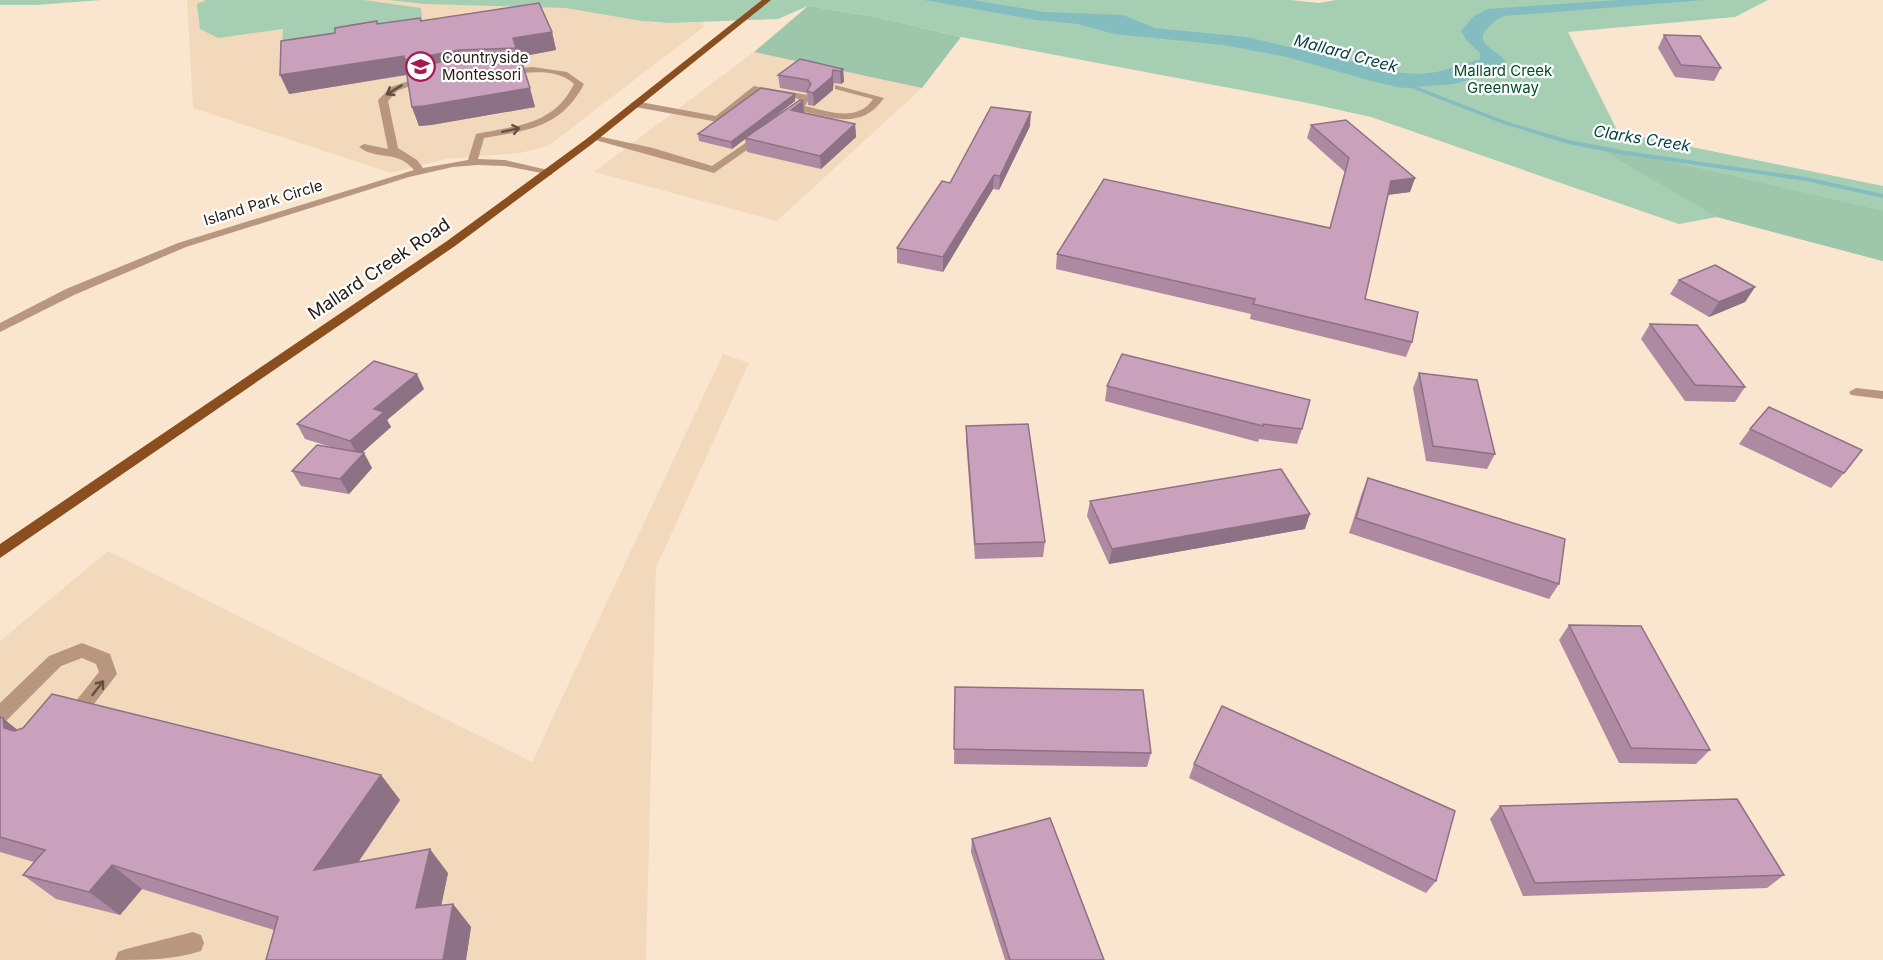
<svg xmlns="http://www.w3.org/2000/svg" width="1883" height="960" viewBox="0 0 1883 960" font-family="Inter,sans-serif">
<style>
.built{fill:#f2d9bc}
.green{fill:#a5ceb2}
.forest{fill:#9dc6aa}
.water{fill:#84bdc0}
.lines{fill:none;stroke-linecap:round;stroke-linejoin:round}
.stream{fill:#84bdc0;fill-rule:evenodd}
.minor{fill:#b9967f;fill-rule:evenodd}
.major{fill:#8b4f1f;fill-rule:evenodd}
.wall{fill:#ad8aa2}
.shaded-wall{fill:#8d7184}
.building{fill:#c9a1bc;stroke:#8d7184;stroke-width:1.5}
.oneway{stroke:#625041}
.labels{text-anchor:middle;stroke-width:4.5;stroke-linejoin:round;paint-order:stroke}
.far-poi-label{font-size:15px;fill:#282118;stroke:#fff;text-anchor:start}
.far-park-label{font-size:15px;fill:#054d2a;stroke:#fff}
.far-street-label{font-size:15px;fill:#282118;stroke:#fff}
.far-water-label{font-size:16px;font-style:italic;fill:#094042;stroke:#fff}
.street-label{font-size:18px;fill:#282118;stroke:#fff}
</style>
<rect width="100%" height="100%" fill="#fae6cf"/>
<g class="built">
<path d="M 187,0 L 388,0 L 424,4 L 565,8 L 655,23 L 705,22 L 702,24 L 705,26 L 548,146 L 520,153 L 446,159 L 391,173 L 193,108 Z"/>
<path d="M 754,52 L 922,88 L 777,221 L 594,172 Z"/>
<path d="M 723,354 L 749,363 L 656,568 L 646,960 L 0,960 L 0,641 L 108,551 L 532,762 Z"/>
</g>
<g class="green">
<path d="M 0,0 L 102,0 L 36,5 L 0,5 Z"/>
<path d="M 206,0 L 363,0 L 421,8 L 423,29 L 282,49 L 283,29 L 218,38 L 200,29 L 197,4 Z"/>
<path d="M 388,0 L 1290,0 L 1319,3 L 1336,0 L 1768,0 L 1735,17 L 1568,32 L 1618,132 L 1883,186 L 1883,261 L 1717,217 L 1679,224 L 1371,117 L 1303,102 L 961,37 L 876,17 L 808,6 L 778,19 L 668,23 L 642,21 L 565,8 L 424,4 Z"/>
</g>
<g class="forest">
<path d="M 808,6 L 876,17 L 961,37 L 922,88 L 754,52 Z"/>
<path d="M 1590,143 L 1883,211 L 1883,261 L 1717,217 Z"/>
</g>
<path class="water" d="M 924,0 L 972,0 L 1045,12 L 1123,15 L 1155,28 L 1246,37 L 1402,73 L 1419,74 L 1437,72 L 1480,59 L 1480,53 L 1467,41 L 1461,31 L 1474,16 L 1488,9 L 1618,0 L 1704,0 L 1504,16 C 1496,19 1491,24 1485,31 C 1474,47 1506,52 1508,67 L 1504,70 L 1454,84 L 1403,88 L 1375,82 L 1287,57 L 1224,45 L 1114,34 L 1078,24 L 1037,20 Z"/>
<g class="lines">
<path class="stream" d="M 1401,82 L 1405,82 L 1505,121 L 1569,140 L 1620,150 L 1806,177 L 1883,194 L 1883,198 L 1806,181 L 1620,154 L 1568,144 L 1501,123 L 1401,84 Z"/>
<g class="minor">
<path d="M 533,67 L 567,72 L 584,84 C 562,127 527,131 484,138 L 478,159 L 505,160 L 552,171 L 552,175 L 505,166 L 477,165 L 453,167 L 409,177 L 186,247 L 74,295 L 0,332 L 0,323 L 66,289 L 178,243 L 414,170 C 397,149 377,161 359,147 L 364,144 L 388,149 L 378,100 L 391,87 L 426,75 L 431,78 L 397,91 L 388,101 L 398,148 L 417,160 L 423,168 L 468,160 L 476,134 C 517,125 553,126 574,84 C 556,67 527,73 504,75 L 499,72 L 504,69 Z"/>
<path d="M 835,85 L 884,98 C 862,130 833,118 801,111 L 790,118 L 784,118 L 784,114 L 795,106 L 799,99 L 756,92 L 718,122 L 635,107 L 630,104 L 635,101 L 716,116 L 754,86 L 808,95 L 810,97 L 805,106 C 827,111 858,123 873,99 L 835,89 Z"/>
<path d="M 763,131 L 767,132 L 767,136 L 714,173 L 588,138 L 593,135 L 653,148 L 712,166 Z"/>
<path d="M 1856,388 L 1883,391 L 1883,399 L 1851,395 L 1849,392 Z"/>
<path d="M 82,643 L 110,654 L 117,674 L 80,722 L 73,724 L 66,722 L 64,716 L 99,672 L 96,664 L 82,658 L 61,666 L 6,721 L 0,723 L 0,703 L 49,656 Z"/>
<path d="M 193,932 L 201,935 L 204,943 L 201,951 C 173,960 145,960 115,960 L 118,952 L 126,949 Z"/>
</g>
<path class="major" d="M 762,0 L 771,0 L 592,144 L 455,246 L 0,558 L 0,544 L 447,241 L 585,140 Z"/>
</g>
<g class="wall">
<path d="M 421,21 L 552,32 L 556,50 L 519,57 L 535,107 L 431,125 L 419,126 L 412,107 L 407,75 L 289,94 L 335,33 L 378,24 Z"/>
<path d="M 1664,35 L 1721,68 L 1714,81 L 1675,77 L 1658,48 Z"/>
<path d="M 843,69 L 844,82 L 841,84 L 834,83 L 833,90 L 814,106 L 808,105 L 807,93 L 780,88 L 778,75 Z"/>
<path d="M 795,101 L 751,135 L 803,101 L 804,113 L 855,124 L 856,137 L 821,169 L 747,152 L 745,139 L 732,149 L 699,141 L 698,134 Z"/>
<path d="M 1311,125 L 1415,178 L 1410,192 L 1388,195 L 1365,299 L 1412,342 L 1406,357 L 1250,319 L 1251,314 L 1056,269 L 1057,254 L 1330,228 L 1345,172 L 1307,138 Z"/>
<path d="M 1030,126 L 999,190 L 993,189 L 943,272 L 897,263 L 897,248 L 950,183 Z"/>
<path d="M 1679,280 L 1755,287 L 1745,302 L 1709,317 L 1670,294 Z"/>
<path d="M 1650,324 L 1745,387 L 1735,402 L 1685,401 L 1641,339 Z"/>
<path d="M 1419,373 L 1495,454 L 1487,469 L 1426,461 L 1413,388 Z"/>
<path d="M 1107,386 L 1302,429 L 1297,444 L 1259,439 L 1258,442 L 1105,401 Z"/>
<path d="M 424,389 L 387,420 L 391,427 L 362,453 L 364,453 L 372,468 L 349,494 L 301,486 L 292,471 L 331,447 L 305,439 L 297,424 Z"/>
<path d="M 966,426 L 1045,542 L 1043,557 L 975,559 L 966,441 Z"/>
<path d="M 1750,429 L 1844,473 L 1831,488 L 1739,444 Z"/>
<path d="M 1368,478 L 1559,584 L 1549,599 L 1349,533 L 1362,493 Z"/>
<path d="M 1090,501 L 1305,529 L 1109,564 L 1087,516 Z"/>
<path d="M 1569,625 L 1710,750 L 1696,764 L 1619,763 L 1559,640 Z"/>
<path d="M 955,687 L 1151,753 L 1147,767 L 954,764 Z"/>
<path d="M 0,717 L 18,730 L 381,775 L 400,800 L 358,862 L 448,873 L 441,905 L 453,904 L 471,927 L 466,960 L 266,960 L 274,930 L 142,889 L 120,915 L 56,899 L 23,875 L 34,862 L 0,852 Z"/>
<path d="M 1194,764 L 1436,881 L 1426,893 L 1189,778 Z"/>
<path d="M 1500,806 L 1784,875 L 1767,888 L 1523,896 L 1490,819 Z"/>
<path d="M 972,839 L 1104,960 L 1005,960 L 971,852 Z"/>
</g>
<g class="shaded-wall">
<path d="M 552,32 L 556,50 L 519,57 L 513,38 Z"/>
<path d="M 459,50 L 465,68 L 410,74 L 289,94 L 280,75 L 404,56 Z"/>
<path d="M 843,69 L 844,82 L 841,84 L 840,71 Z"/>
<path d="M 833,70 L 833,90 L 814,106 L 813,93 Z"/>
<path d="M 530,88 L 535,107 L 431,125 L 419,126 L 412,107 Z"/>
<path d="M 795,94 L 795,101 L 732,149 L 731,142 Z"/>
<path d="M 803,101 L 804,114 L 791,110 Z"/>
<path d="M 1031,112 L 1030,126 L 999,190 L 1000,176 Z"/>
<path d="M 855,124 L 856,137 L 821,169 L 820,156 Z"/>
<path d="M 994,175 L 993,189 L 943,272 L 943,257 Z"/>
<path d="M 1415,178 L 1410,192 L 1386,195 L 1391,181 Z"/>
<path d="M 1755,287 L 1745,302 L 1709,317 L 1719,302 Z"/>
<path d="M 417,374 L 424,389 L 387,420 L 391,427 L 358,456 L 350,441 L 374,409 Z"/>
<path d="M 364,453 L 372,468 L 349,494 L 340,479 Z"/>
<path d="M 1310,514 L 1305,529 L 1109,564 L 1112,549 Z"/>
<path d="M 3,718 L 34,744 L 4,728 Z"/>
<path d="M 381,775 L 400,800 L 337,894 L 314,870 Z"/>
<path d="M 430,849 L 448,873 L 436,931 L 416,908 Z"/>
<path d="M 112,865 L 142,889 L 120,915 L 89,892 Z"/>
<path d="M 453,904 L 471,927 L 466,960 L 443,960 Z"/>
</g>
<g class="building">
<path d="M 539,3 L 552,32 L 513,38 L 516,48 L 459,50 L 405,60 L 404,56 L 280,75 L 281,41 L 335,33 L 335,28 L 377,21 L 377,24 L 420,18 L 421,21 Z"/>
<path d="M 1664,35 L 1700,36 L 1721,68 L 1681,65 Z"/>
<path d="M 520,57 L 530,88 L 424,106 L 412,107 L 406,70 L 444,61 Z"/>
<path d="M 800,59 L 843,69 L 840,71 L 833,70 L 832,77 L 813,93 L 807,91 L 811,84 L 808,80 L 778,75 Z"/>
<path d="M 761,88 L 795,94 L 731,142 L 698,134 Z"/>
<path d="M 800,100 L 803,101 L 791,110 L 855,124 L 820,156 L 745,138 Z"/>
<path d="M 991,107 L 1031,112 L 1000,176 L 994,175 L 943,257 L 897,248 L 942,181 L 950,183 Z"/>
<path d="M 1346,120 L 1415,178 L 1391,181 L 1365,299 L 1418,312 L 1412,342 L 1253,304 L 1255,299 L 1057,254 L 1104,179 L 1330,228 L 1349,158 L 1311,125 Z"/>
<path d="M 1715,265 L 1755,287 L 1719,302 L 1679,280 Z"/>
<path d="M 1650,324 L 1697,325 L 1745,387 L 1695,385 Z"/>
<path d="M 1122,354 L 1310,400 L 1302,429 L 1263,424 L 1263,426 L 1107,386 Z"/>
<path d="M 374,361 L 417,374 L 374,409 L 384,412 L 350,441 L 297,424 Z"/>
<path d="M 1419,373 L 1477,380 L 1495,454 L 1433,446 Z"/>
<path d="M 1769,407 L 1862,450 L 1844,473 L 1750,429 Z"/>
<path d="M 1028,424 L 1045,542 L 975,544 L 966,426 Z"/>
<path d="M 317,445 L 364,453 L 340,479 L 292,471 Z"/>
<path d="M 1281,469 L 1310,514 L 1112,549 L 1090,501 Z"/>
<path d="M 1368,478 L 1565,539 L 1559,584 L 1356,518 Z"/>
<path d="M 1569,625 L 1641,626 L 1710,750 L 1631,748 Z"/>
<path d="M 955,687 L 1143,690 L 1151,753 L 954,749 Z"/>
<path d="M 52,694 L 381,775 L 314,870 L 430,849 L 416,908 L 453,904 L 443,960 L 266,960 L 278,917 L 112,865 L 89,892 L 23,875 L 45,850 L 0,837 L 0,717 L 3,718 L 4,728 L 14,731 L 23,728 Z"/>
<path d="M 1222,706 L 1455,811 L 1436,881 L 1194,764 Z"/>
<path d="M 1737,799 L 1784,875 L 1535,883 L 1500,806 Z"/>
<path d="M 1050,818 L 1104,960 L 1010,960 L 972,839 Z"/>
</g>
<defs><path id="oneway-shaft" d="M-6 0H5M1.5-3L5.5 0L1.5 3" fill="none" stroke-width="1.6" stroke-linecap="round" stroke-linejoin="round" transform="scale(1.5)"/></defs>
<g class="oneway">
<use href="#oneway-shaft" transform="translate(394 90) rotate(149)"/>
<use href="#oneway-shaft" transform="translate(511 130) rotate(-12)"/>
<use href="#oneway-shaft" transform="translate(98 688) rotate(-52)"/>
</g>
<defs>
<symbol id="school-ring" viewBox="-11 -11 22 22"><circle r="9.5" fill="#fff" stroke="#aa1850" stroke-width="1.5"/><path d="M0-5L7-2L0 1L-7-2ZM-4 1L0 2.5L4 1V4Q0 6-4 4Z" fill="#aa1850"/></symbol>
</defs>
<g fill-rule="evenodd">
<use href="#school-ring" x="404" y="50" width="33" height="33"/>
</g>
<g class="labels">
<g class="far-poi-label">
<text x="442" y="63">Countryside<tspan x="442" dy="17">Montessori</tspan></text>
</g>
<g class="far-park-label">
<text x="1503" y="76">Mallard Creek<tspan x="1503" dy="17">Greenway</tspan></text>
</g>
<g class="far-street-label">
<text transform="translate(263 203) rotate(-17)" y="5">Island Park Circle</text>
</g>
<g class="far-water-label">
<text transform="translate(1346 53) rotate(15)" y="6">Mallard Creek</text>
<text transform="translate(1642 138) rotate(9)" y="6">Clarks Creek</text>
</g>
<g class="street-label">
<text transform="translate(379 269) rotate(-34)" y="6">Mallard Creek Road</text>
</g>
</g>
</svg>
